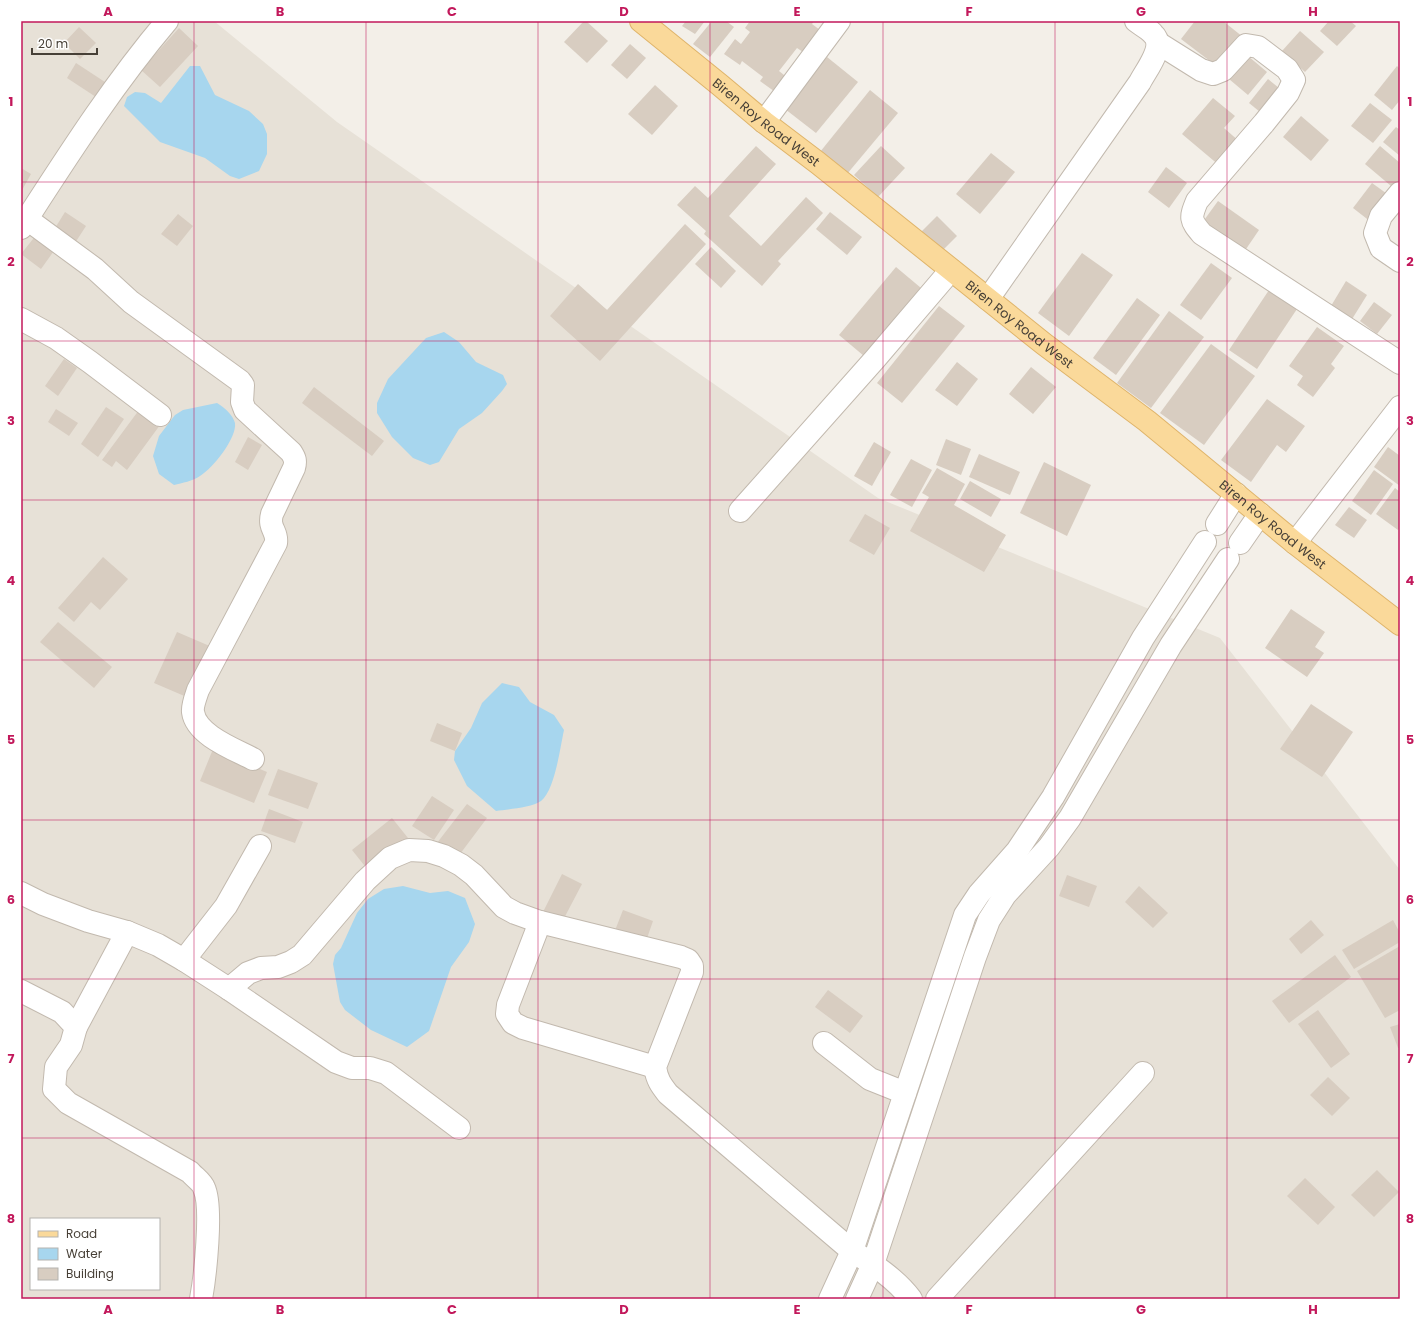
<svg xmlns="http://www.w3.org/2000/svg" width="1421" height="1320" viewBox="0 0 1421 1320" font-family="Poppins,sans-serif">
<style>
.residential{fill:#e7e1d7;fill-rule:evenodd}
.water{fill:#a7d6ee}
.building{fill:#d8cdc1}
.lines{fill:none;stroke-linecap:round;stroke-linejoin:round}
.minor-casing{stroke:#c2b9ae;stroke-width:24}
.major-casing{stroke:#dfb46a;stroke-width:24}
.minor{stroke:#fff;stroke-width:22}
.major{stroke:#fad99a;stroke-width:22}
.grid{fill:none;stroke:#c2185b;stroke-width:1;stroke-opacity:0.55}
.labels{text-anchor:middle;stroke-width:3;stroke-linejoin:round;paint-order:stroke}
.street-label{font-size:13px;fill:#474037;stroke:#fff}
.neatline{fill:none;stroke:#c2185b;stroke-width:1.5}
.grid-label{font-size:13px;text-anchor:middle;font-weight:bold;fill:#c2185b}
</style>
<rect width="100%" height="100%" fill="#f3efe8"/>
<path class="residential" d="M 21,21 L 214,21 L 337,122 L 878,498 L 1220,638 L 1400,870 L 1400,1299 L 21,1299 ZM 31,1219 L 159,1219 L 159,1289 L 31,1289 Z"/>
<g class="water">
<path d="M 190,66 L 200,66 L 215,95 L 249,111 L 263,124 L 267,134 L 267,154 L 259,171 L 239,179 L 230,176 L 205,158 L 160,142 L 124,106 L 127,97 L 135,92 L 145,93 L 161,103 Z"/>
<path d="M 444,332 L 459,342 L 476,362 L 503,375 L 507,384 L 502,391 L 482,413 L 459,429 L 439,462 L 430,465 L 413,458 L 392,437 L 377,413 L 377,403 L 388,379 L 426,338 Z"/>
<path d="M 217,403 C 224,407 233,415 235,423 C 237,438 213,468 200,476 C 193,481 182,483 174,485 L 159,474 L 153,456 L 159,436 L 175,415 L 183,410 Z"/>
<path d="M 502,683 L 519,687 L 530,702 L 554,715 L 564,730 C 560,748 555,790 541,801 C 531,808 508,809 496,811 L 467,786 L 454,760 L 455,751 L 471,728 L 482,703 Z"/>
<path d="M 403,886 L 430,893 L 448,891 L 465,898 L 475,924 L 469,942 L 451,967 L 429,1031 L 407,1047 L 371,1030 L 345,1010 L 340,1002 L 333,964 L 335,955 L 341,948 L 357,913 L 368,899 L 384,889 Z"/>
</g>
<g class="building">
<path d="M 584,21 L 586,21 L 608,41 L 587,63 L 564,42 Z"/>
<path d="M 686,21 L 705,21 L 695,34 L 682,26 Z"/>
<path d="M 712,21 L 726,21 L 734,27 L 710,57 L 693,44 Z"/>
<path d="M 750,21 L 782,22 L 783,21 L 814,21 L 812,24 L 820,30 L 803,52 L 797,48 L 779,71 L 789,79 L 778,94 L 760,81 L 763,77 L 742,61 L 740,65 L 724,54 L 735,39 L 741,44 L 750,32 L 745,28 Z"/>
<path d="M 1195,21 L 1223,21 L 1243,37 L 1219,68 L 1181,39 Z"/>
<path d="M 1329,21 L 1350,21 L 1356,26 L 1337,46 L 1320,31 Z"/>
<path d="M 79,27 L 96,43 L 80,59 L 64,43 Z"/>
<path d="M 179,28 L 198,46 L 160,87 L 141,70 Z"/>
<path d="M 1300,31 L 1324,52 L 1305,72 L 1282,51 Z"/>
<path d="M 630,44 L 646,58 L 627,79 L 611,65 Z"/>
<path d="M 1248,56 L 1267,72 L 1248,95 L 1229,79 Z"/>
<path d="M 827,57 L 858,82 L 816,133 L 785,109 Z"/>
<path d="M 76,63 L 108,84 L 99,99 L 67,78 Z"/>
<path d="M 1397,66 L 1400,69 L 1400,100 L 1392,110 L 1374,95 Z"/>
<path d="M 1268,79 L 1284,92 L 1265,116 L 1249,103 Z"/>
<path d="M 655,85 L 678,106 L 652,135 L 628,114 Z"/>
<path d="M 870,90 L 898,113 L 847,174 L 820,152 Z"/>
<path d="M 1213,98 L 1235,116 L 1224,128 L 1240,142 L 1220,166 L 1182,134 Z"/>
<path d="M 1370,103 L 1392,120 L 1373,143 L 1351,126 Z"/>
<path d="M 1301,116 L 1329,140 L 1311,161 L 1283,137 Z"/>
<path d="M 1396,127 L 1400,130 L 1400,156 L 1383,142 Z"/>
<path d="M 756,146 L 776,164 L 729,216 L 761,246 L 806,197 L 823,213 L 778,261 L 781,264 L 762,286 L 704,234 L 706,231 L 677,205 L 695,186 L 708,198 Z"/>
<path d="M 881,146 L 905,168 L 878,197 L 854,175 Z"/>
<path d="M 1380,146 L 1400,163 L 1400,188 L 1397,191 L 1365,164 Z"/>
<path d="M 991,153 L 1015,172 L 980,214 L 956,194 Z"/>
<path d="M 1166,167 L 1187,183 L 1169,208 L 1148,192 Z"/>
<path d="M 21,168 L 31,174 L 21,192 Z"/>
<path d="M 1372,183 L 1390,196 L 1371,222 L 1353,208 Z"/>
<path d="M 1218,201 L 1259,230 L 1244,252 L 1202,223 Z"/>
<path d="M 65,212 L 86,226 L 73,246 L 52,233 Z"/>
<path d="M 830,212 L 862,237 L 847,255 L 816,229 Z"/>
<path d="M 178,214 L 193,226 L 177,246 L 161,234 Z"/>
<path d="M 937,216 L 957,236 L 940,253 L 920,233 Z"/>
<path d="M 685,224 L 706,244 L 600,361 L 550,316 L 578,284 L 607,310 Z"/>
<path d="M 37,234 L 56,248 L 41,269 L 21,254 Z"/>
<path d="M 711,247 L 736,271 L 721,288 L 695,264 Z"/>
<path d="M 1082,253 L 1113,275 L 1069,336 L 1038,313 Z"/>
<path d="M 1211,263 L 1232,278 L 1201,320 L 1180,305 Z"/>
<path d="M 896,267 L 921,288 L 864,356 L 839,335 Z"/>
<path d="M 1346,281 L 1367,295 L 1349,324 L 1328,311 Z"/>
<path d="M 1269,290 L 1297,309 L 1257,369 L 1229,350 Z"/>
<path d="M 1137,298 L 1160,315 L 1116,375 L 1093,358 Z"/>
<path d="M 1374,302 L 1392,315 L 1377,334 L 1360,321 Z"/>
<path d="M 939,306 L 965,326 L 902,403 L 877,383 Z"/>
<path d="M 1169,311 L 1204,337 L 1151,408 L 1117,383 Z"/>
<path d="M 1317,327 L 1344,346 L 1331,364 L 1335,368 L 1313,397 L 1297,385 L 1303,376 L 1289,366 Z"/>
<path d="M 1211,344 L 1255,376 L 1204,445 L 1160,413 Z"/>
<path d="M 64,359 L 77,368 L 58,396 L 45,386 Z"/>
<path d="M 957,362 L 978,379 L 957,406 L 935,390 Z"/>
<path d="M 1031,367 L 1056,387 L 1033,414 L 1009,394 Z"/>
<path d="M 314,387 L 384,441 L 372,456 L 302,403 Z"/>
<path d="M 1267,399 L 1305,426 L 1286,452 L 1277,445 L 1251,482 L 1221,460 Z"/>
<path d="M 106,407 L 124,419 L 98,457 L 81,444 Z"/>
<path d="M 56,409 L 78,423 L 69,436 L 48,422 Z"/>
<path d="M 139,410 L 160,425 L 127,470 L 116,461 L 112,467 L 102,460 Z"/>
<path d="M 248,437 L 262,445 L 248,470 L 235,462 Z"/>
<path d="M 946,439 L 971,449 L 961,475 L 936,465 Z"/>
<path d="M 874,442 L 891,452 L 872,486 L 854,476 Z"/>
<path d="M 1388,447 L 1400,456 L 1400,486 L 1374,467 Z"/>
<path d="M 979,454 L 1020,472 L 1010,495 L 969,477 Z"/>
<path d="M 911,459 L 932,470 L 912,507 L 890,495 Z"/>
<path d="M 1044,462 L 1091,485 L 1067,536 L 1020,513 Z"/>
<path d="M 937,468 L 965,484 L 954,505 L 1006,535 L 984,572 L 910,531 L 929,497 L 922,493 Z"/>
<path d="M 1374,470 L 1393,484 L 1371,515 L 1352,501 Z"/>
<path d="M 970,481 L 1001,499 L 991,517 L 960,499 Z"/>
<path d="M 1395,488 L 1400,492 L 1400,527 L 1398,530 L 1376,514 Z"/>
<path d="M 1349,507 L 1367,520 L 1354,538 L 1335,525 Z"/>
<path d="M 865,514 L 890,528 L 874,555 L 849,541 Z"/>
<path d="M 103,557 L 128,579 L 100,610 L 91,602 L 74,622 L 58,608 Z"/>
<path d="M 1291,609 L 1325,632 L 1315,647 L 1324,653 L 1307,677 L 1265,648 Z"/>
<path d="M 58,622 L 112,667 L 94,688 L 40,642 Z"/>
<path d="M 177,632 L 212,647 L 189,698 L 154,683 Z"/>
<path d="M 1311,704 L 1353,732 L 1322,777 L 1280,749 Z"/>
<path d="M 437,723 L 462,733 L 455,751 L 430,741 Z"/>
<path d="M 213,749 L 267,772 L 254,803 L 200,781 Z"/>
<path d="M 278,769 L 318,783 L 308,809 L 268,795 Z"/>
<path d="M 432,796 L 454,810 L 434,840 L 412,826 Z"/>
<path d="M 467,804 L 487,818 L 457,858 L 437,843 Z"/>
<path d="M 269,809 L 303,822 L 295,843 L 261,831 Z"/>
<path d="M 392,818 L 408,838 L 368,870 L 352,850 Z"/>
<path d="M 562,874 L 582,884 L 561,924 L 542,914 Z"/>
<path d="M 1067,875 L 1097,886 L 1089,907 L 1059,896 Z"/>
<path d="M 1139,886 L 1168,913 L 1153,928 L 1125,902 Z"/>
<path d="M 623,910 L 653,921 L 645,944 L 614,933 Z"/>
<path d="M 1311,920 L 1324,935 L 1301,954 L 1289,939 Z"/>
<path d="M 1393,920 L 1400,933 L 1400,942 L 1354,969 L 1342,950 Z"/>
<path d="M 1400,946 L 1400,1010 L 1385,1018 L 1357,971 Z"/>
<path d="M 1335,955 L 1351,977 L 1289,1023 L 1272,1001 Z"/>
<path d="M 828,990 L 863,1016 L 850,1033 L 815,1007 Z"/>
<path d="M 1318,1010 L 1350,1054 L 1331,1068 L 1298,1024 Z"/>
<path d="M 1400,1024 L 1400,1048 L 1398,1048 L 1390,1027 Z"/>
<path d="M 1328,1077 L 1350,1098 L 1332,1116 L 1310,1095 Z"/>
<path d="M 1377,1170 L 1399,1192 L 1374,1217 L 1351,1195 Z"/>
<path d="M 1305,1178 L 1335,1207 L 1318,1225 L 1287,1196 Z"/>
</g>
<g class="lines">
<defs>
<g id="minor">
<path d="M 1158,43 L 1201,70 L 1213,74 L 1223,70 L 1246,45 L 1258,47 L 1287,69 L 1294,80 L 1288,93 L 1264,123 L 1197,201 C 1190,218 1190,220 1202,234 L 1400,363"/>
<path d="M 764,122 L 839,21"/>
<path d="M 1400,193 L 1381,216 L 1375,233 L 1381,248 L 1400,261"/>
<path d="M 27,219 L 95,269 L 131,302 L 240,381 L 243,385 L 242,402 L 245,410 L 291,452 C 295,458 296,461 294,468 L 272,514 C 268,529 278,531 276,543 L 198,690 C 196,696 192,706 193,712 C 196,735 234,749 253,759"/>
<path d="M 21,228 C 67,157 112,86 167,21"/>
<path d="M 988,299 L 1140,82 C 1146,70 1166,46 1153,34 C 1149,29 1141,25 1136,21"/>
<path d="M 21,319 L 56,338 L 90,362 L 160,415"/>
<path d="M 740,511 L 875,359 L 951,270"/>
<path d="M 1217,524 L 1236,494"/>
<path d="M 1240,543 L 1260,514"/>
<path d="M 1295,543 L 1400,407"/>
<path d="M 21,893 L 43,904 L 88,921 L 127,932 L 158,945 L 184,960 L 229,989 L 336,1062 L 352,1068 L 370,1068 L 386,1073 L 459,1128"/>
<path d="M 540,922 L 508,1005 L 507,1014 L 513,1023 L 523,1028 L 655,1067"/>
<path d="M 184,960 L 226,906 L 260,846"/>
<path d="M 229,989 L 248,973 L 261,968 L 278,967 L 291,962 L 302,955 L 365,881 L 390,858 L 409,850 L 428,851 L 444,856 L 461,865 L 474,875 L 504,907 L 515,913 L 540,922 L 681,957 L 688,960 L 692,966 L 692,972 L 655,1067 C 657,1080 661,1085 668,1094 L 852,1251 C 873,1264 896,1279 911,1299"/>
<path d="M 21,991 L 62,1012 L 76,1027 L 71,1045 L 56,1067 L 54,1089 L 68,1103 L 190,1172 C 194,1177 202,1182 204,1188 C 213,1207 205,1277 201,1299"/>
<path d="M 76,1027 L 127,932"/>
<path d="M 824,1043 L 870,1079 L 905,1093"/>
<path d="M 830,1299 L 852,1251 L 965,915 L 979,894 L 1017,851 L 1053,797 L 1143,638 L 1205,542"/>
<path d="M 857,1299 L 873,1264 L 975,957 L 989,920 L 1005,895 L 1049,847 L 1070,818 L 1171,645 L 1228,559"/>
<path d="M 937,1299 L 1143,1073"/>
</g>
<g id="major">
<path id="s1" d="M 641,21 L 720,85 L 764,122 L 818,163 L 1044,344 L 1147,421 L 1295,543 L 1400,624"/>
</g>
</defs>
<use href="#minor" class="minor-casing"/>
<use href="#major" class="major-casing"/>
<use href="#minor" class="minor"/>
<use href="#major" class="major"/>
</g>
<path class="grid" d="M 194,21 L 194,1299M 366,21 L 366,1299M 538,21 L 538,1299M 710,21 L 710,1299M 883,21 L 883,1299M 1055,21 L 1055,1299M 1227,21 L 1227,1299M 21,182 L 1400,182M 21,341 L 1400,341M 21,500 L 1400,500M 21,660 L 1400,660M 21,820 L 1400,820M 21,979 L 1400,979M 21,1138 L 1400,1138"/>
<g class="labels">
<g class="street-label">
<text dy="5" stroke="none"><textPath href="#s1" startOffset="161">Biren Roy Road West</textPath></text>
<text dy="5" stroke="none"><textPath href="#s1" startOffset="485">Biren Roy Road West</textPath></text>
<text dy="5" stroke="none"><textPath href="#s1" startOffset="808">Biren Roy Road West</textPath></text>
</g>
</g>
<rect width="1421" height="1320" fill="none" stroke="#ffffff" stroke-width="44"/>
<rect x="30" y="1218" width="130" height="72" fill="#ffffff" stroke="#b5b3af"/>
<rect x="38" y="1231" width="20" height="6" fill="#fad99a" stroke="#b5b3af"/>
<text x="66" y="1238" font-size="12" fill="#474037">Road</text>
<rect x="38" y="1248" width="20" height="12" fill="#a7d6ee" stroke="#b5b3af"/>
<text x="66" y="1258" font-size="12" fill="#474037">Water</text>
<rect x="38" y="1268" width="20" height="12" fill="#d8cdc1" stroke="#b5b3af"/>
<text x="66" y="1278" font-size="12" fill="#474037">Building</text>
<path d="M32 48v6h65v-6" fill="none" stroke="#474037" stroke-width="2"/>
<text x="38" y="48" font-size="12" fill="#474037" stroke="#ffffff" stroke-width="3" paint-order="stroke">20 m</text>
<rect x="22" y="22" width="1377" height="1276" class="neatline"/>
<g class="grid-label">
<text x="108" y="16">A</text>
<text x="280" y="16">B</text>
<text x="452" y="16">C</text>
<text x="624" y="16">D</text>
<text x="797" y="16">E</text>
<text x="969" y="16">F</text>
<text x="1141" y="16">G</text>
<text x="1313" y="16">H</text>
<text x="11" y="106">1</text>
<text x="1410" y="106">1</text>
<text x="11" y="266">2</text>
<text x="1410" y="266">2</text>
<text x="11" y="425">3</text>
<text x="1410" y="425">3</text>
<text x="11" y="585">4</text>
<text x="1410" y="585">4</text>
<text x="11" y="744">5</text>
<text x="1410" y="744">5</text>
<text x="11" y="904">6</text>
<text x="1410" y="904">6</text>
<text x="11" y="1063">7</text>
<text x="1410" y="1063">7</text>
<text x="11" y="1223">8</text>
<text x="1410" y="1223">8</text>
<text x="108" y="1314">A</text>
<text x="280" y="1314">B</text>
<text x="452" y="1314">C</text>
<text x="624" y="1314">D</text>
<text x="797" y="1314">E</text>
<text x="969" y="1314">F</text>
<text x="1141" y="1314">G</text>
<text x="1313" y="1314">H</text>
</g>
</svg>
